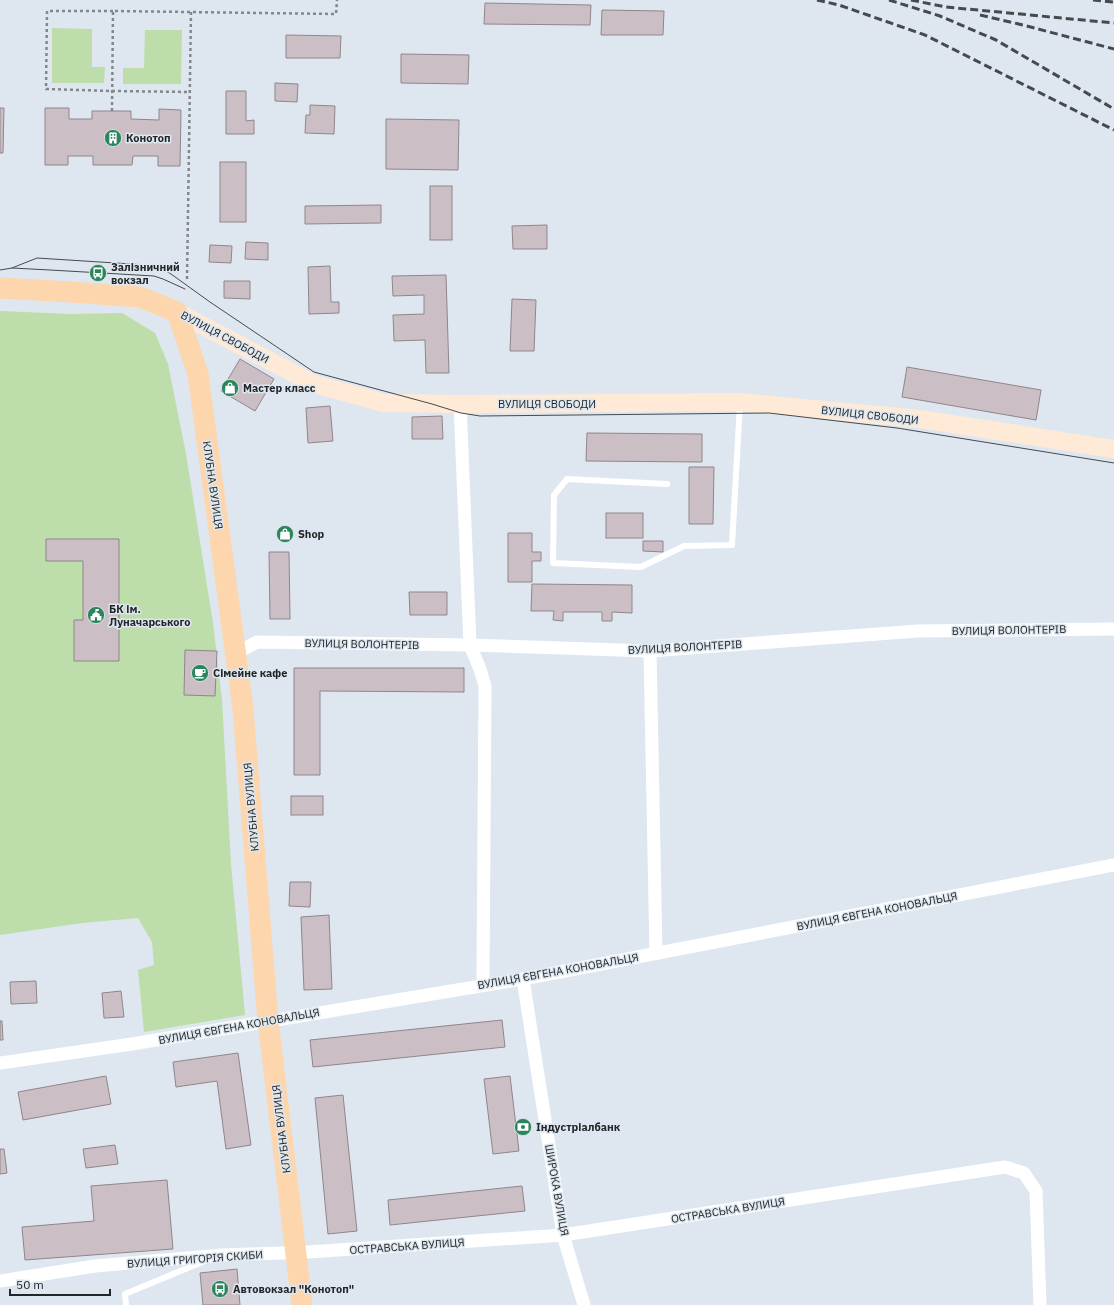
<svg xmlns="http://www.w3.org/2000/svg" width="1114" height="1305" viewBox="0 0 1114 1305" font-family="'IBM Plex Sans',sans-serif">
<style>
.green{fill:#bdddaa}
.building{fill:#cbbfc5;stroke:#90858b}
.lines{fill:none;stroke-linecap:round;stroke-linejoin:round}
.path{stroke:#81878c;stroke-width:2.5;stroke-dasharray:3 3;stroke-linecap:butt}
.lane{stroke:#fff;stroke-width:6}
.street{stroke:#fff;stroke-width:13}
.secondary{stroke:#feead6;stroke-width:18}
.primary{stroke:#fdd6ad;stroke-width:21}
.tram{stroke:#454a4d;stroke-width:1}
.rail{stroke:#454a4d;stroke-width:3;stroke-dasharray:8 4;stroke-linecap:butt}
.labels{text-anchor:middle;stroke-width:3;stroke-linejoin:round;paint-order:stroke}
.poi-label{font-size:11px;font-weight:bold;fill:#222628;stroke:#dee7ef;text-anchor:start}
.street-label{font-size:11px;fill:#222628;stroke:#dee7ef}
</style>
<rect width="100%" height="100%" fill="#dee7ef"/>
<g class="green">
<path d="M 52,28 L 92,29 L 92,67 L 105,67 L 104,83 L 52,83 Z"/>
<path d="M 145,30 L 182,30 L 181,84 L 123,84 L 123,68 L 144,68 Z"/>
<path d="M 0,311 L 71,314 L 122,313 L 155,333 L 168,364 L 186,454 L 213,623 L 222,700 L 231,864 L 245,1015 L 144,1032 L 138,970 L 154,965 L 152,942 L 138,918 L 82,923 L 0,935 Z"/>
</g>
<g class="building">
<path d="M 485,3 L 591,5 L 590,25 L 484,24 Z"/>
<path d="M 602,10 L 664,11 L 663,35 L 601,35 Z"/>
<path d="M 286,35 L 341,36 L 340,58 L 286,58 Z"/>
<path d="M 401,54 L 469,55 L 468,84 L 401,83 Z"/>
<path d="M 275,83 L 298,84 L 297,102 L 275,101 Z"/>
<path d="M 226,91 L 246,91 L 246,121 L 254,120 L 254,134 L 226,134 Z"/>
<path d="M 310,105 L 335,106 L 334,134 L 305,133 L 306,115 L 310,115 Z"/>
<path d="M 0,108 L 4,108 L 3,153 L 0,153 Z"/>
<path d="M 45,108 L 69,108 L 69,119 L 92,119 L 92,111 L 131,111 L 131,119 L 159,120 L 159,109 L 181,110 L 180,166 L 158,166 L 158,156 L 133,156 L 132,165 L 93,165 L 93,156 L 68,156 L 68,165 L 45,165 Z"/>
<path d="M 386,119 L 459,120 L 458,170 L 386,169 Z"/>
<rect x="220" y="162" width="26" height="60"/>
<rect x="430" y="186" width="22" height="54"/>
<path d="M 381,205 L 381,223 L 305,224 L 305,206 Z"/>
<path d="M 547,225 L 547,249 L 513,249 L 512,226 Z"/>
<path d="M 246,242 L 268,243 L 268,260 L 245,259 Z"/>
<path d="M 210,245 L 232,246 L 231,263 L 209,262 Z"/>
<path d="M 330,266 L 331,302 L 339,302 L 339,313 L 309,314 L 308,267 Z"/>
<path d="M 446,275 L 449,373 L 426,373 L 425,340 L 394,341 L 393,315 L 424,314 L 424,295 L 393,296 L 392,276 Z"/>
<path d="M 224,281 L 250,281 L 250,299 L 224,298 Z"/>
<path d="M 512,299 L 536,300 L 534,351 L 510,351 Z"/>
<path d="M 240,359 L 274,379 L 255,411 L 221,391 Z"/>
<path d="M 907,367 L 1041,390 L 1036,420 L 902,397 Z"/>
<path d="M 330,406 L 333,441 L 308,443 L 306,408 Z"/>
<path d="M 442,416 L 443,439 L 412,439 L 412,417 Z"/>
<path d="M 587,433 L 702,434 L 702,462 L 586,461 Z"/>
<path d="M 689,467 L 714,467 L 713,524 L 689,524 Z"/>
<rect x="606" y="513" width="37" height="25"/>
<path d="M 508,533 L 532,533 L 532,552 L 541,552 L 541,561 L 532,561 L 532,582 L 508,582 Z"/>
<path d="M 46,539 L 119,539 L 119,661 L 74,661 L 74,620 L 83,620 L 83,561 L 46,561 Z"/>
<path d="M 643,541 L 663,541 L 663,552 L 643,551 Z"/>
<path d="M 269,552 L 289,552 L 290,619 L 270,619 Z"/>
<path d="M 532,584 L 632,585 L 632,613 L 612,612 L 612,621 L 602,621 L 602,612 L 563,612 L 563,621 L 553,620 L 554,611 L 531,611 Z"/>
<path d="M 409,592 L 447,592 L 447,615 L 410,615 Z"/>
<path d="M 185,650 L 217,651 L 215,696 L 184,695 Z"/>
<path d="M 294,668 L 464,668 L 464,692 L 320,691 L 320,775 L 294,775 Z"/>
<rect x="291" y="796" width="32" height="19"/>
<path d="M 290,882 L 311,882 L 310,907 L 289,906 Z"/>
<path d="M 329,915 L 332,989 L 304,990 L 301,917 Z"/>
<path d="M 36,981 L 37,1003 L 11,1004 L 10,982 Z"/>
<path d="M 121,991 L 124,1017 L 104,1018 L 102,993 Z"/>
<path d="M 502,1020 L 505,1047 L 313,1067 L 310,1040 Z"/>
<path d="M 0,1021 L 2,1021 L 3,1040 L 0,1040 Z"/>
<path d="M 238,1053 L 251,1145 L 226,1149 L 217,1081 L 176,1087 L 173,1062 Z"/>
<path d="M 106,1076 L 111,1104 L 23,1120 L 18,1092 Z"/>
<path d="M 510,1076 L 519,1151 L 493,1154 L 484,1079 Z"/>
<path d="M 343,1095 L 357,1231 L 328,1234 L 315,1098 Z"/>
<path d="M 115,1145 L 118,1164 L 86,1168 L 83,1149 Z"/>
<path d="M 0,1149 L 4,1149 L 7,1173 L 0,1174 Z"/>
<path d="M 167,1180 L 173,1249 L 25,1260 L 22,1227 L 94,1221 L 91,1186 Z"/>
<path d="M 522,1186 L 525,1211 L 390,1225 L 388,1200 Z"/>
<path d="M 237,1269 L 240,1305 L 203,1305 L 200,1273 Z"/>
</g>
<g class="lines">
<g class="path">
<path d="M 113,11 L 47,11 L 46,89 L 112,91 L 190,92"/>
<path d="M 112,111 L 113,11 L 336,14 L 337,0"/>
<path d="M 187,279 L 191,12"/>
</g>
<g class="lane">
<path d="M 667,484 L 567,479 L 554,495 L 553,563 L 641,567 L 684,546 L 732,545 L 740,404"/>
<path d="M 126,1305 L 125,1294 L 207,1260"/>
</g>
<g class="street">
<path d="M 460,404 L 470,645 L 480,669 L 485,686 L 483,985"/>
<path d="M 650,651 L 656,953"/>
<path d="M 235,654 L 257,642 L 470,645 L 650,651 L 918,631 L 1114,629"/>
<path d="M 523,979 L 563,1235 L 584,1305"/>
<path d="M 0,1063 L 132,1044 L 523,979 L 1114,865"/>
<path d="M 0,1281 L 95,1266 L 222,1255 L 308,1252 L 563,1235 L 1005,1167 L 1024,1173 L 1036,1191 L 1040,1305"/>
</g>
<path class="secondary" d="M 177,312 L 314,384 L 384,403 L 460,404 L 740,402 L 920,419 L 1114,449"/>
<path class="primary" d="M 0,288 L 71,292 L 140,297 L 177,312 L 198,374 L 243,709 L 268,1021 L 302,1305"/>
<g class="tram">
<path d="M 12,268 L 37,258 L 147,265 L 159,267 L 171,274 L 210,302 L 314,372 L 432,404 L 461,413 L 480,416 L 769,413 L 897,428 L 1114,463"/>
<path d="M 0,270 L 12,268 L 50,270 L 154,276 L 163,279 L 185,289"/>
</g>
<g class="rail">
<path d="M 817,0 L 839,5 L 925,35 L 1114,130"/>
<path d="M 889,0 L 940,16 L 996,40 L 1114,109"/>
<path d="M 911,0 L 946,7 L 1114,23"/>
<path d="M 1093,0 L 1114,2"/>
<path d="M 980,15 L 1023,25 L 1114,49"/>
</g>
</g>
<defs>
<symbol id="building-disc" viewBox="-11 -11 22 22"><circle r="9.5" fill="#2d865b" stroke="#dee7ef"/><path d="M-4-6H4V6H1V3H-1V6H-4ZM-2.5-4.3h1.7v1.8h-1.7ZM.8-4.3h1.7v1.8H.8ZM-2.5-1h1.7V.8h-1.7ZM.8-1h1.7V.8H.8Z" fill="#fff"/></symbol>
<symbol id="bus-disc" viewBox="-11 -11 22 22"><circle r="9.5" fill="#2d865b" stroke="#dee7ef"/><path d="M-5-6H5V4H4V6H2V4H-2V6H-4V4H-5ZM-3.5-4V0h7V-4ZM-3.5 1.2v1.5H-2V1.2ZM2 1.2v1.5H3.5V1.2Z" fill="#fff"/></symbol>
<symbol id="shop-disc" viewBox="-11 -11 22 22"><circle r="9.5" fill="#2d865b" stroke="#dee7ef"/><path d="M-5-2.5h2.3a2.7 3.5 0 0 1 5.4 0H5L5.5 6h-11ZM-1.5-2.5h3a1.5 2.3 0 0 0-3 0Z" fill="#fff"/></symbol>
<symbol id="civic-disc" viewBox="-11 -11 22 22"><circle r="9.5" fill="#2d865b" stroke="#dee7ef"/><path d="M-.6-6.5H3V-4.5H.6V-3L4-1V1h2V6H-6V1h2V-1L-.6-3ZM-1.2 2.5V6h2.4V2.5Z" fill="#fff"/></symbol>
<symbol id="cafe-disc" viewBox="-11 -11 22 22"><circle r="9.5" fill="#2d865b" stroke="#dee7ef"/><path d="M-5.5-4.5H6V0H3Q3 3.5 0 3.5H-2.5Q-5.5 3.5-5.5 0ZM3-3.2v2h1.7v-2ZM-6 4.5H4V6H-6Z" fill="#fff"/></symbol>
<symbol id="bank-disc" viewBox="-11 -11 22 22"><circle r="9.5" fill="#2d865b" stroke="#dee7ef"/><path d="M-6-4H6V4H-6ZM0-2.3a2.3 2.3 0 1 0 0 4.6a2.3 2.3 0 1 0 0-4.6Z" fill="#fff"/></symbol>
</defs>
<g fill-rule="evenodd">
<use href="#building-disc" x="103" y="128" width="20" height="20"/>
<use href="#bus-disc" x="88" y="263" width="20" height="20"/>
<use href="#shop-disc" x="220" y="378" width="20" height="20"/>
<use href="#shop-disc" x="275" y="524" width="20" height="20"/>
<use href="#civic-disc" x="86" y="605" width="20" height="20"/>
<use href="#cafe-disc" x="190" y="663" width="20" height="20"/>
<use href="#bank-disc" x="513" y="1117" width="20" height="20"/>
<use href="#bus-disc" x="210" y="1279" width="20" height="20"/>
</g>
<g class="labels">
<g class="poi-label">
<text x="126" y="142">Конотоп</text>
<text x="111" y="271">Залізничний<tspan x="111" dy="13">вокзал</tspan></text>
<text x="243" y="392">Мастер класс</text>
<text x="298" y="538">Shop</text>
<text x="109" y="613">БК ім.<tspan x="109" dy="13">Луначарського</tspan></text>
<text x="213" y="677">Сімейне кафе</text>
<text x="536" y="1131">Індустріалбанк</text>
<text x="233" y="1293">Автовокзал "Конотоп"</text>
</g>
<g class="street-label">
<text transform="translate(225 337) rotate(28)" y="4">ВУЛИЦЯ СВОБОДИ</text>
<text x="547" y="408">ВУЛИЦЯ СВОБОДИ</text>
<text transform="translate(870 415) rotate(6)" y="4">ВУЛИЦЯ СВОБОДИ</text>
<text transform="translate(213 485) rotate(82)" y="4">КЛУБНА ВУЛИЦЯ</text>
<text transform="translate(1009 630) rotate(-1)" y="4">ВУЛИЦЯ ВОЛОНТЕРІВ</text>
<text transform="translate(362 644) rotate(1)" y="4">ВУЛИЦЯ ВОЛОНТЕРІВ</text>
<text transform="translate(685 647) rotate(-3)" y="4">ВУЛИЦЯ ВОЛОНТЕРІВ</text>
<text transform="translate(251 807) rotate(-95)" y="4">КЛУБНА ВУЛИЦЯ</text>
<text transform="translate(877 911) rotate(-11)" y="4">ВУЛИЦЯ ЄВГЕНА КОНОВАЛЬЦЯ</text>
<text transform="translate(558 971) rotate(-10)" y="4">ВУЛИЦЯ ЄВГЕНА КОНОВАЛЬЦЯ</text>
<text transform="translate(239 1026) rotate(-10)" y="4">ВУЛИЦЯ ЄВГЕНА КОНОВАЛЬЦЯ</text>
<text transform="translate(281 1129) rotate(-97)" y="4">КЛУБНА ВУЛИЦЯ</text>
<text transform="translate(557 1190) rotate(80)" y="4">ШИРОКА ВУЛИЦЯ</text>
<text transform="translate(728 1210) rotate(-9)" y="4">ОСТРАВСЬКА ВУЛИЦЯ</text>
<text transform="translate(407 1246) rotate(-4)" y="4">ОСТРАВСЬКА ВУЛИЦЯ</text>
<text transform="translate(195 1259) rotate(-4)" y="4">ВУЛИЦЯ ГРИГОРІЯ СКИБИ</text>
</g>
</g>
<path d="M10 1289v6h100v-6" fill="none" stroke="#222628" stroke-width="2"/>
<text x="16" y="1289" font-size="12" fill="#222628" stroke="#dee7ef" stroke-width="3" paint-order="stroke">50 m</text>
</svg>
